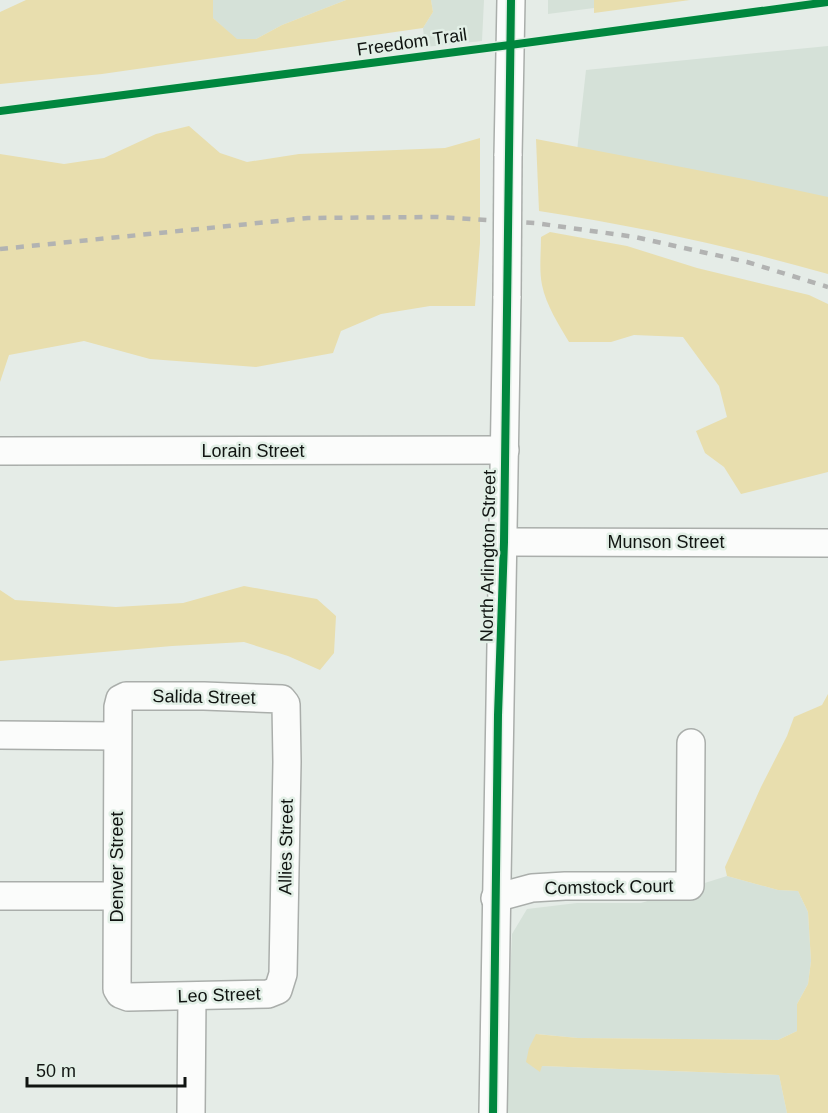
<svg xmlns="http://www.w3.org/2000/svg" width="828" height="1113" viewBox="0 0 828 1113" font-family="Helvetica,sans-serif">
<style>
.built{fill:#d5e1d8}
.green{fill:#e8deae}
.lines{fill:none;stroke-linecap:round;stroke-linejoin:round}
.minor-casing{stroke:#aaaeab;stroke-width:30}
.minor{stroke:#fbfcfb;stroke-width:27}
.rail{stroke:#b2b3b2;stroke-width:4.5;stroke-dasharray:8 8;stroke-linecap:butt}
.minor-bridge-casing{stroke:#aaaeab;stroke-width:30;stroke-linecap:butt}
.minor-bridge{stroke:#fbfcfb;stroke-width:27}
.cycleway-casing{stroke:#e2efe6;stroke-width:11}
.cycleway{stroke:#00873e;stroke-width:8}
.labels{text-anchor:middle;stroke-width:5;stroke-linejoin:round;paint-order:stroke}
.street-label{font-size:18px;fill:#101411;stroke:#e2efe6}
</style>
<rect width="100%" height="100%" fill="#e5ece7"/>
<g class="built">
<path d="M 213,0 L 346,0 L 282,25 L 256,39 L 236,39 L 213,18 Z"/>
<path d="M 431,0 L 484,0 L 482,41 L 425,47 L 423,28 L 433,12 Z"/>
<path d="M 548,0 L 594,0 L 594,8 L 548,14 Z"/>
<path d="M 828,46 L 828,206 L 576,160 L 586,70 Z"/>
<path d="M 727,876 L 778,890 L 798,891 L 808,912 L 811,961 L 808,984 L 797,1004 L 797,1031 L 778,1040 L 578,1038 L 537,1034 L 540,1071 L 541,1066 L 779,1075 L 787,1113 L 504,1113 L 512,934 L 527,909 L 577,903 L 641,903 Z"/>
</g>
<g class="green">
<path d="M 26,0 L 213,0 L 213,18 L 237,39 L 256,39 L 282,25 L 346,0 L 431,0 L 433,12 L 423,28 L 102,74 L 0,84 L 0,12 Z"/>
<path d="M 594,0 L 690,0 L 594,13 Z"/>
<path d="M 189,126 L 220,153 L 247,162 L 299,154 L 445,148 L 480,138 L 480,243 L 475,306 L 430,306 L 381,314 L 341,331 L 333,353 L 256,367 L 150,359 L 84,341 L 9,355 L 0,382 L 0,154 L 64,164 L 104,158 L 156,134 Z"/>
<path d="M 536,139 L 749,180 L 828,197 L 828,274 C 733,247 637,226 539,211 Z"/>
<path d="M 550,232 L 627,246 L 697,268 L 809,295 L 828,304 L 828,472 L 741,494 L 724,467 L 705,453 L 696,431 L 727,417 L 719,386 L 683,337 L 634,335 L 611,342 L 569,342 C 559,325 546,305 542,285 C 539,270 541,253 541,237 Z"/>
<path d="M 244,586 L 317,599 L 336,616 L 334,653 L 320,670 L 288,656 L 244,642 L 172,646 L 0,661 L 0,590 L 15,600 L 116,607 L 183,603 Z"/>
<path d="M 828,694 L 828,1113 L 787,1113 L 779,1075 L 542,1066 L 540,1072 L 526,1062 L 529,1048 L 536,1034 L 578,1038 L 778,1040 L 797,1031 L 797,1004 L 808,984 L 811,961 L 808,912 L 798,891 L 778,890 L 727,876 L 725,867 L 761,787 L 787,736 L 794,717 L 822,705 Z"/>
</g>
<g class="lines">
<defs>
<g id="minor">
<path d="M 508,156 L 511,0"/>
<path d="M 0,451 L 505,450"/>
<path d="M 504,542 L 828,543"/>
<path d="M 126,696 L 204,696 L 282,699 L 286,704 L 287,762 L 283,974 L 278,990 L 268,994 L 128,997 L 120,994 L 117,989 L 118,707 L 120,699 Z"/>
<path d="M 0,735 L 117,736"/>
<path d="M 0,896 L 116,896"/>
<path d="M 495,898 L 532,888 L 565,886 L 690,886 L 691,743"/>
<path d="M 191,1113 L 192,997"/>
<path d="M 493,1113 C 496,841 504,568 507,296"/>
</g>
</defs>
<use href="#minor" class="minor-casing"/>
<use href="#minor" class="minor"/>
<path class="rail" d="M 0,249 L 308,218 L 438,217 L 535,223 L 635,237 L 747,262 L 828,287"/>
<defs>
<path id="minor-bridge" d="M 507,296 L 508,156"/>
</defs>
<use href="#minor-bridge" class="minor-bridge-casing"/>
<use href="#minor-bridge" class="minor-bridge"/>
<defs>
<g id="cycleway">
<path d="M 0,111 L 510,45 L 828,2"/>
<path d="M 493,1113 L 498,715 L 504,542 L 511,0"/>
</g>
</defs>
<use href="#cycleway" class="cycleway-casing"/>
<use href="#cycleway" class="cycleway"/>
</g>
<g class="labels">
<g class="street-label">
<text transform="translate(412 42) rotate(-8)" y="6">Freedom Trail</text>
<text x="253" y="457">Lorain Street</text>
<text x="666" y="548">Munson Street</text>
<text transform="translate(488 556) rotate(-89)" y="6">North Arlington Street</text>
<text transform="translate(204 697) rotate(1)" y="6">Salida Street</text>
<text transform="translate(286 847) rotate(-89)" y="6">Allies Street</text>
<text transform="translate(117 867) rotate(-90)" y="6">Denver Street</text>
<text transform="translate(609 887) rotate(-1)" y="6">Comstock Court</text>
<text transform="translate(219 995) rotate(-2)" y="6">Leo Street</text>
</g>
</g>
<path d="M27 1077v9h158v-9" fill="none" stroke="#101411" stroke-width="3"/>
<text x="36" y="1077" font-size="18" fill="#101411" stroke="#e2efe6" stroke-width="4.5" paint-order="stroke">50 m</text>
</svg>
